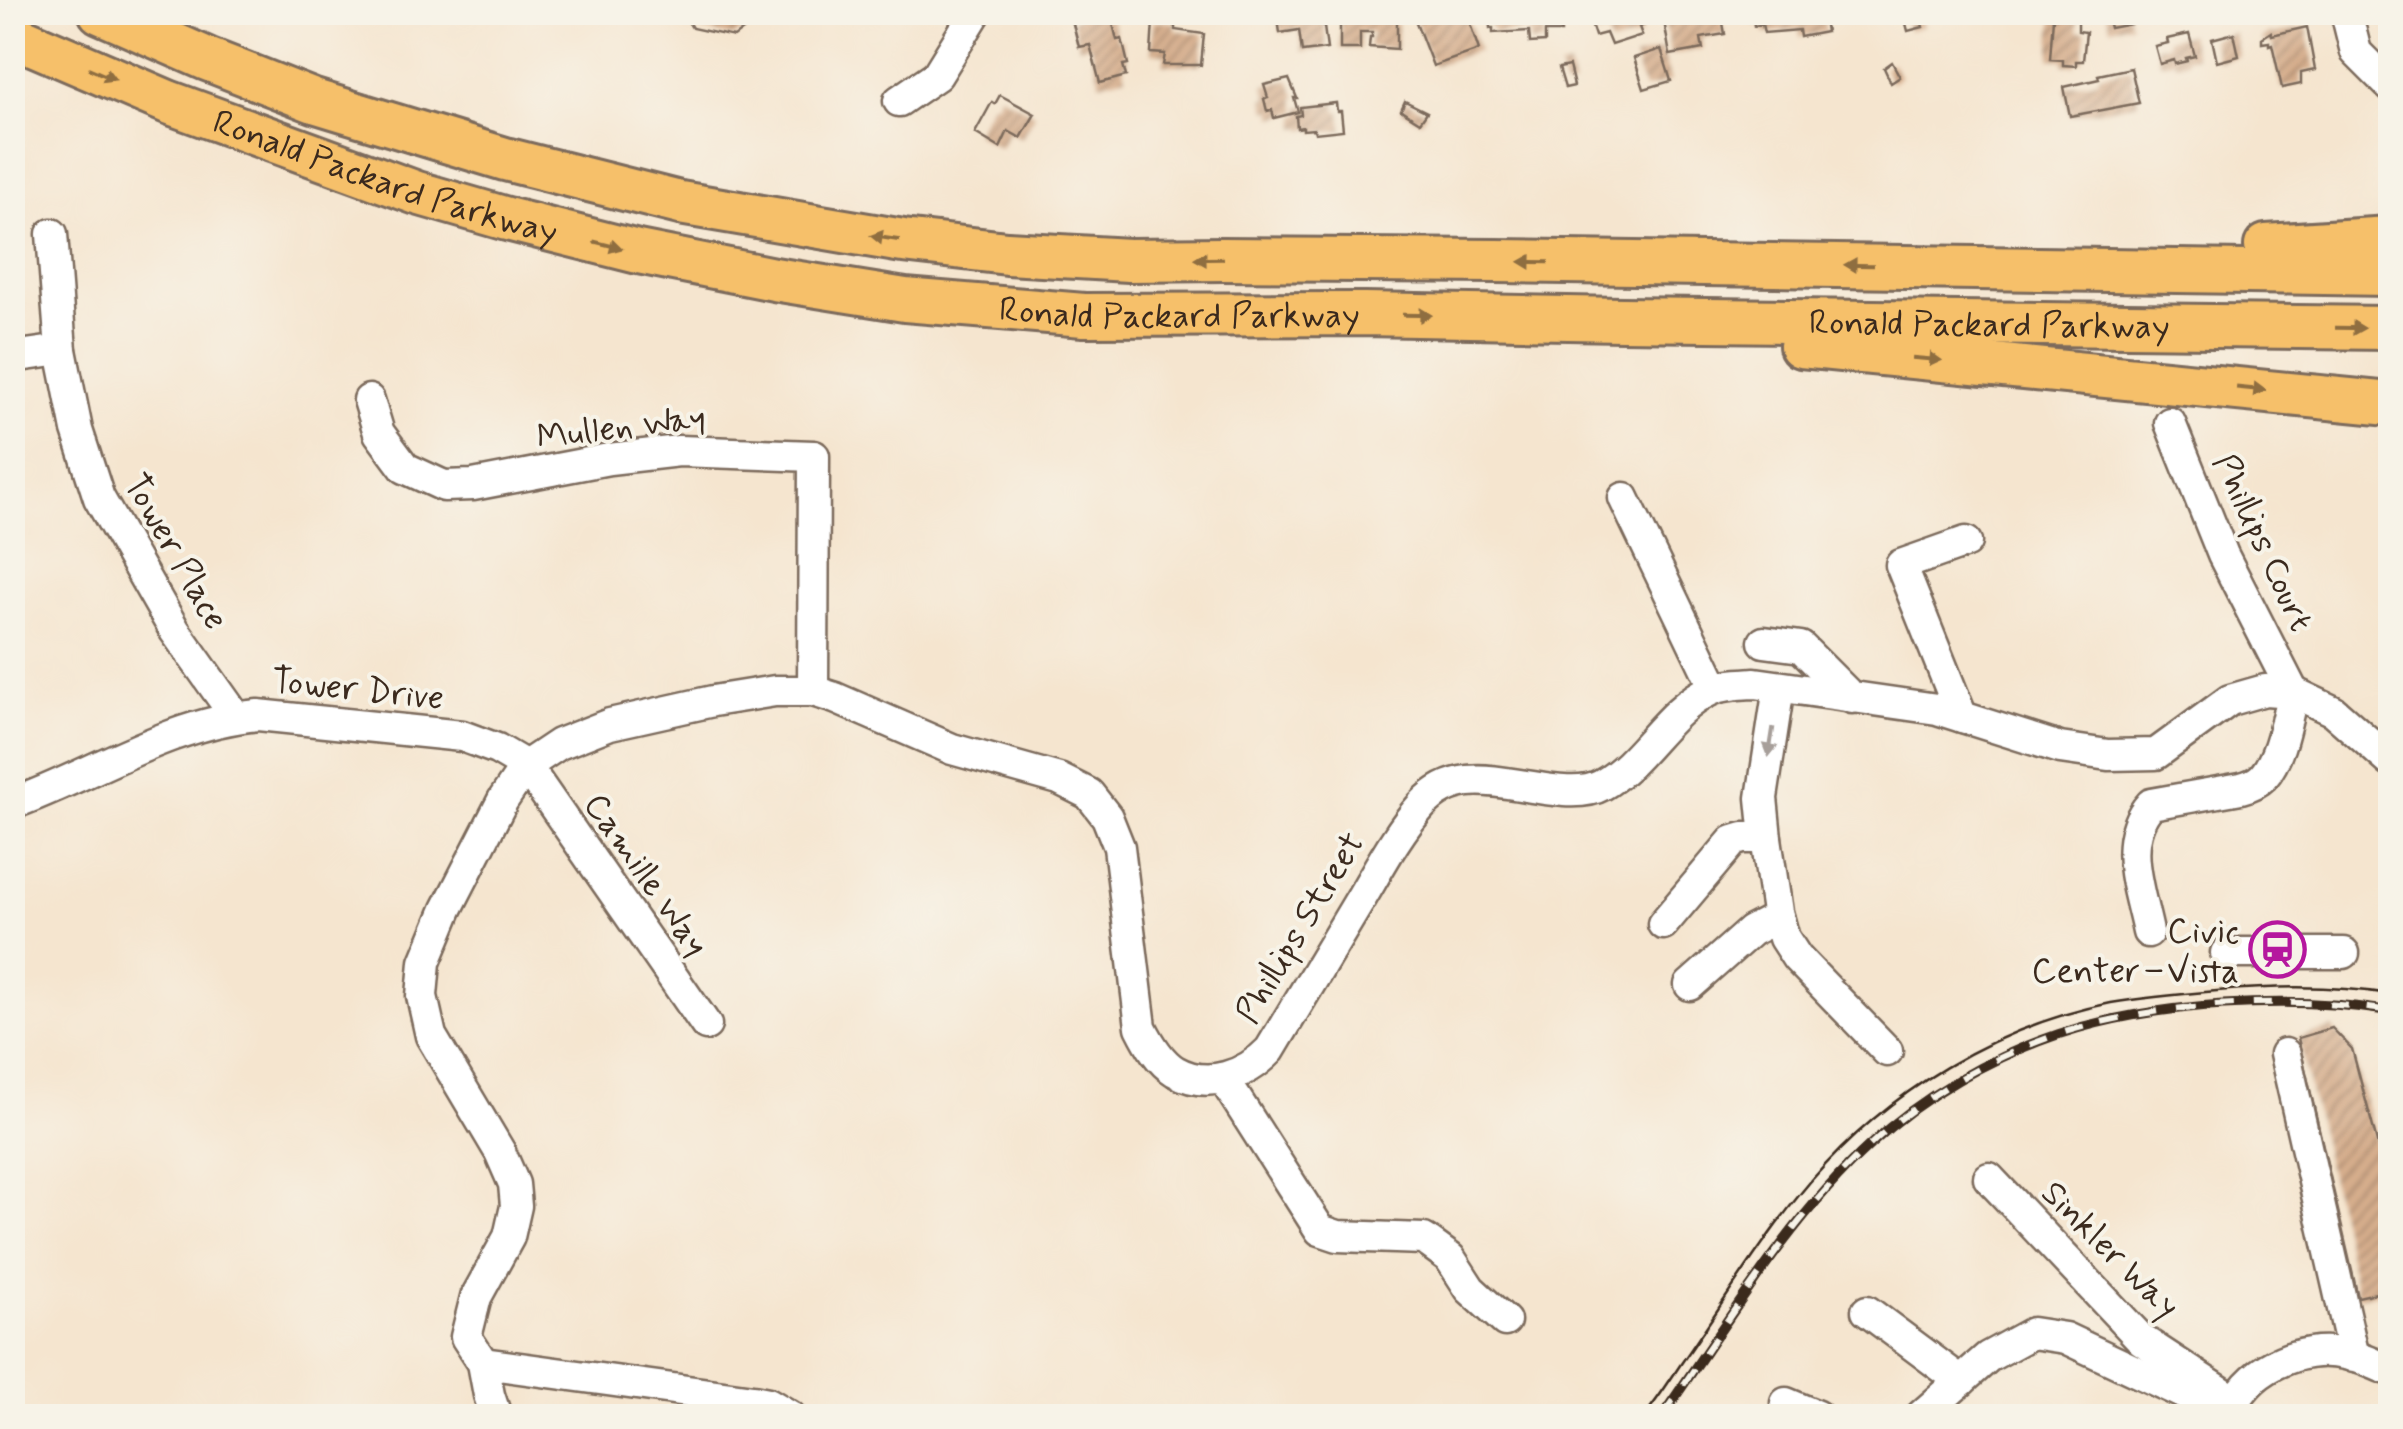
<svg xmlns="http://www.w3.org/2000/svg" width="2403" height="1429" viewBox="0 0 2403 1429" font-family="Mynerve,sans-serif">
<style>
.building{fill:url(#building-hatch)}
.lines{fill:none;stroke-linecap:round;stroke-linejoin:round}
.minor-casing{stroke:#7c6b5c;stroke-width:35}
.highway-casing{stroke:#7c6b5c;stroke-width:48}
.minor{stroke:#fff;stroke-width:30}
.highway{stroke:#f6c06b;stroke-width:42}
.tram{stroke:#3b2a1e;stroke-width:2.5}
.rail-casing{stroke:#3b2a1e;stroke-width:10}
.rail{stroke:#f7f3e8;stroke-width:6;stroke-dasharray:19;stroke-linecap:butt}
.oneway{fill:#8f6e41}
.oneway2{fill:#a79f9a}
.labels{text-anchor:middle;stroke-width:8;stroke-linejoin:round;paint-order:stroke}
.street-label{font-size:35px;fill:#3b2a1e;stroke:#f7f3e8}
.poi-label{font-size:35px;fill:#3b2a1e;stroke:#f7f3e8;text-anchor:end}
</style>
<defs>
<pattern id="building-hatch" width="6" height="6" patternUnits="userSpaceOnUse" patternTransform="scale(2.5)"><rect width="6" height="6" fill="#d5ad8c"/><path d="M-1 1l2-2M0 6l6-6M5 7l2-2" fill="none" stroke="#ae8d72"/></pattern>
</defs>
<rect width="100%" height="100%" fill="#f7f3e8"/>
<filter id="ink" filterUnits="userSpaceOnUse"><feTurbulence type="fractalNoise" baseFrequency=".01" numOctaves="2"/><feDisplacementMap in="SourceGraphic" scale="20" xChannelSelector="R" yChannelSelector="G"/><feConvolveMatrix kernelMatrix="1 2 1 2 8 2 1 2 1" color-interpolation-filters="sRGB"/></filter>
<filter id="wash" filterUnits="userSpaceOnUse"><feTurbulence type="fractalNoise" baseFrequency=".0048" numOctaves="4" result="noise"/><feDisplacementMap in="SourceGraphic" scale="40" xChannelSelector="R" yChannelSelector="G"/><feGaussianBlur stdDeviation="2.25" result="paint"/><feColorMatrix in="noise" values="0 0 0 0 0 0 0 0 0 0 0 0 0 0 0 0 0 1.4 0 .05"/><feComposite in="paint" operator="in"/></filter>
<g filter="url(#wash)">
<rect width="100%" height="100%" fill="#f5e5cf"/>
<g id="blocks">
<g class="building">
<path d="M 682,12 L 761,12 L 759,18 L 734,37 L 692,28 Z"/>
<path d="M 1089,12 L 1110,12 L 1117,40 L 1122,39 L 1128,64 L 1123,65 L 1126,76 L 1100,83 L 1090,45 L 1079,47 L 1072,20 L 1089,15 Z"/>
<path d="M 1277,12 L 1322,12 L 1327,49 L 1302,52 L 1299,30 L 1280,33 Z"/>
<path d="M 1352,12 L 1397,15 L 1397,49 L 1369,47 L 1370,37 L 1372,37 L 1372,32 L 1360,32 L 1360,49 L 1340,49 L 1340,21 L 1352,21 Z"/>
<path d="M 1412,12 L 1441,12 L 1443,19 L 1466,12 L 1479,50 L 1433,66 Z"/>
<path d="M 1489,12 L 1560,12 L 1561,32 L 1545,32 L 1545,42 L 1530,43 L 1529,31 L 1493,33 L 1493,28 L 1490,28 Z"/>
<path d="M 1587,12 L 1644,12 L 1648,24 L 1639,27 L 1642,35 L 1611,45 L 1606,33 L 1595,36 Z"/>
<path d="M 1654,12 L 1721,12 L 1725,34 L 1701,38 L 1703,49 L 1670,55 L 1664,21 L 1657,22 Z"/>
<path d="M 1752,12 L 1823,12 L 1826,32 L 1800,37 L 1799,30 L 1764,33 L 1762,24 L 1754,26 Z"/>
<path d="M 1903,12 L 1919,12 L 1923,27 L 1908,31 Z"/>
<path d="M 2106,12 L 2128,12 L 2131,24 L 2110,28 Z"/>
<path d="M 2053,17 L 2076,18 L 2076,20 L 2078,20 L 2078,31 L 2086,32 L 2083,61 L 2076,61 L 2076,66 L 2063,65 L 2063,60 L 2050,59 Z"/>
<path d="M 1153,21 L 1175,22 L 1175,30 L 1204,34 L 1201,65 L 1163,65 L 1165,54 L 1151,53 Z"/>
<path d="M 2307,27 L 2315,70 L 2301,73 L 2301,84 L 2282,88 L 2272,44 L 2269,45 L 2269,42 L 2262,43 L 2262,38 L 2271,32 L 2272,35 Z"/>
<path d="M 2234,33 L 2239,56 L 2217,62 L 2212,39 Z"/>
<path d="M 2189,34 L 2195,56 L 2186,58 L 2187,61 L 2175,64 L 2174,60 L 2160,64 L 2155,46 L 2168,43 L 2167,39 Z"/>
<path d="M 1661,49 L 1671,81 L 1644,89 L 1634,58 Z"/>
<path d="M 1892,62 L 1900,77 L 1891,83 L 1884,68 Z"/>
<path d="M 1569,66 L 1574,86 L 1565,88 L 1559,68 Z"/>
<path d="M 2131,68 L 2139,103 L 2070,116 L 2064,87 L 2099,79 L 2098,75 Z"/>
<path d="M 1289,79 L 1297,98 L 1294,98 L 1298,112 L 1274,118 L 1272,110 L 1267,111 L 1264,99 L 1268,98 L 1264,85 Z"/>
<path d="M 1000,95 L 1035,114 L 1021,138 L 1008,131 L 1000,148 L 975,133 L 992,102 L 995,104 Z"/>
<path d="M 1405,101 L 1427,112 L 1420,122 L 1401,110 Z"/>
<path d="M 1336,103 L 1337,111 L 1341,111 L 1343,130 L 1315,133 L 1314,129 L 1303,130 L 1303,127 L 1297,128 L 1296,116 L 1301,115 L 1300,107 Z"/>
<path d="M 2332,1028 L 2352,1049 L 2390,1191 L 2390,1290 L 2358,1297 L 2298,1038 Z"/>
</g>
</g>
</g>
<g filter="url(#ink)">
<use href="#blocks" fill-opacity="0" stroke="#7c6b5c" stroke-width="2.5"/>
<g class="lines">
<defs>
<g id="minor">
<path d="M 2346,12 L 2356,52 L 2390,86"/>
<path d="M 899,101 L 937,75 L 976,12"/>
<path d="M 52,234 L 61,350 L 77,430 L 99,498 L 175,631 L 236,717"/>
<path d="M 12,357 L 61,350"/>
<path d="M 369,400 L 379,433 L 405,468 L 444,486 L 473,485 L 609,459 L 679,451 L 814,456 L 813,691"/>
<path d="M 1624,498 L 1715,688"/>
<path d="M 1764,642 L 1801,647 L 1852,698"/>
<path d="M 1779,687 L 1762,798 L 1766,838 L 1777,912 L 1784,938 L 1797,958 L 1887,1051"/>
<path d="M 1962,717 L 1901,565 L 1966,542"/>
<path d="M 12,804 C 94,774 170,723 258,715 L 462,736 L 497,749 L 526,766 L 706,1025"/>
<path d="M 1663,924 L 1733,841 L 1743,838 L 1766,838"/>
<path d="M 2148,932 C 2140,891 2118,840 2151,804 L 2241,788 C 2249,786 2257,783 2263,777 C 2282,755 2286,718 2293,692 L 2223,555 L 2170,423"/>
<path d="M 2226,953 L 2344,953"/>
<path d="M 1690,985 L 1751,931 L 1778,917"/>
<path d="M 2285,1054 L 2354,1357"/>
<path d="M 1223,1078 L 1320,1230 L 1338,1236 L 1424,1239 L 1450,1258 L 1470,1289 L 1505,1321"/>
<path d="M 1989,1178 L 2142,1340 L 2232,1399"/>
<path d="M 1867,1311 L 1961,1381"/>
<path d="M 483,1363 L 753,1400 L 768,1403 L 790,1416"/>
<path d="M 1786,1403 L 1817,1416"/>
<path d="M 496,1416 L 489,1395 L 483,1363 L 466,1337 L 476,1297 L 509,1237 L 516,1206 L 514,1184 L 500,1152 L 431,1036 L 422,996 L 425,962 L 447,909 L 503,800 L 526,766 L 559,744 L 610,724 L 713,701 L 775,691 L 813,691 L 835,698 L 952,749 L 1059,779 L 1089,794 L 1107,817 L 1119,847 L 1141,1027 C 1149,1043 1159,1061 1175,1071 C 1208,1090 1246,1075 1270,1050 C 1300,1000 1330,950 1360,900 C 1379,868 1397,833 1422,805 C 1435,791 1450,783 1468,781 C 1506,776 1571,803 1602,785 C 1644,761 1666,710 1711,690 C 1725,684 1740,684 1755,683 L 1937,709 L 2060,748 L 2108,755 L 2156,754 L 2230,700 L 2265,690 L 2293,692 L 2333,711 L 2390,761"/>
<path d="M 1921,1416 L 1988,1357 L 2032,1333 L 2065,1338 L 2229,1415"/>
<path d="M 2229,1416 C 2244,1370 2299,1344 2345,1354 C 2361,1357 2376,1365 2390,1370"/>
</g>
<g id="highway">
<path d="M 100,12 L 207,59 L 314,101 L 505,159 L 680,203 L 903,241 L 1007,253 L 1129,260 L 1222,259 L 1496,261 L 2390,274"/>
<path id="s1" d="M 12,35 L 168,102 L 417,193 L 507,219 L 638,252 L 774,279 L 905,300 L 1084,315 L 1364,314 L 1622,319 L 2390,328"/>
<path d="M 2266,246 L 2390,238"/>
<path d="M 1801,346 L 2390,404"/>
</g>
</defs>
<use href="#minor" class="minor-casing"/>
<use href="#highway" class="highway-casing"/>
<use href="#minor" class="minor"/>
<use href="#highway" class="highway"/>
<path class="tram" d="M 1644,1416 C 1660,1397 1673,1375 1687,1355 C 1727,1297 1765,1235 1810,1182 C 1887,1092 1995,1026 2111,1003 C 2146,997 2181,994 2217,991 C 2274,986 2334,985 2390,994"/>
<defs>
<path id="rail" d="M 1662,1416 C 1725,1326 1789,1219 1870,1145 C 1922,1096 1991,1057 2059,1034 C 2155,1002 2291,995 2390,1011"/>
</defs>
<use href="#rail" class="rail-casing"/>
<use href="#rail" class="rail"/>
</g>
<defs><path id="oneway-solid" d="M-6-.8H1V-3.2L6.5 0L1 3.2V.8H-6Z" transform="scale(2.5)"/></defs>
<g class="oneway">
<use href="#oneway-solid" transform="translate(102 74) rotate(23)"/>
<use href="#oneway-solid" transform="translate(885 238) rotate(-171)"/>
<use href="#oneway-solid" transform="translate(608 245) rotate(14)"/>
<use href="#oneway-solid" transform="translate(1209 259) rotate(179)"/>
<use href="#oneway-solid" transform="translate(1534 262) rotate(-179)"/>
<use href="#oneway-solid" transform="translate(1859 265) rotate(-179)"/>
<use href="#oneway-solid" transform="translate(1417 315) rotate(1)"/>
<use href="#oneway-solid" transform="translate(2350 328) rotate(1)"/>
<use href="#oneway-solid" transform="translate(1927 359) rotate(5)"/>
<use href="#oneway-solid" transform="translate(2251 389) rotate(6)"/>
</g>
<use class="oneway2" href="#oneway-solid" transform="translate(1771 742) rotate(99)"/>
</g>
<defs>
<symbol id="station-ring" viewBox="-11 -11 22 22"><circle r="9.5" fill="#f7f3e8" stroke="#b5179e" stroke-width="1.5"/><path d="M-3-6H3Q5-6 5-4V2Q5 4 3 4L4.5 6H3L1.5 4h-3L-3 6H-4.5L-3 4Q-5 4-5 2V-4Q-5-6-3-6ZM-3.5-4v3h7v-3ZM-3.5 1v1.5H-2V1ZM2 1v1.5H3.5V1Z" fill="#b5179e"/></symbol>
</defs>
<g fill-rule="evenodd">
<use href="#station-ring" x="2246" y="918" width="63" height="63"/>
</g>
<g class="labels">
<g class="street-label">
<text dy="12" stroke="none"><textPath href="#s1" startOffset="400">Ronald Packard Parkway</textPath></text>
<text dy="12" stroke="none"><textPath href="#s1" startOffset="1210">Ronald Packard Parkway</textPath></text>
<text dy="12" stroke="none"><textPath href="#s1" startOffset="2020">Ronald Packard Parkway</textPath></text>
<text transform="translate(621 426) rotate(-7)" y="12">Mullen Way</text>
<text transform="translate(2264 542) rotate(65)" y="12">Phillips Court</text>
<text transform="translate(177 551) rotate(60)" y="12">Tower Place</text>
<text transform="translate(358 688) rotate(6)" y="12">Tower Drive</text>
<text transform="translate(647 874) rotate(55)" y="12">Camille Way</text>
<text transform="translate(1299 927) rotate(-59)" y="12">Phillips Street</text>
<text transform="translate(2111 1249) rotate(45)" y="12">Sinkler Way</text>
</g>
<g class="poi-label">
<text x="2239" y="942">Civic<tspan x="2239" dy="40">Center–Vista</tspan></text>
</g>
</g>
<rect width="2403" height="1429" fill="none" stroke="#f7f3e8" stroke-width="50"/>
</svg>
